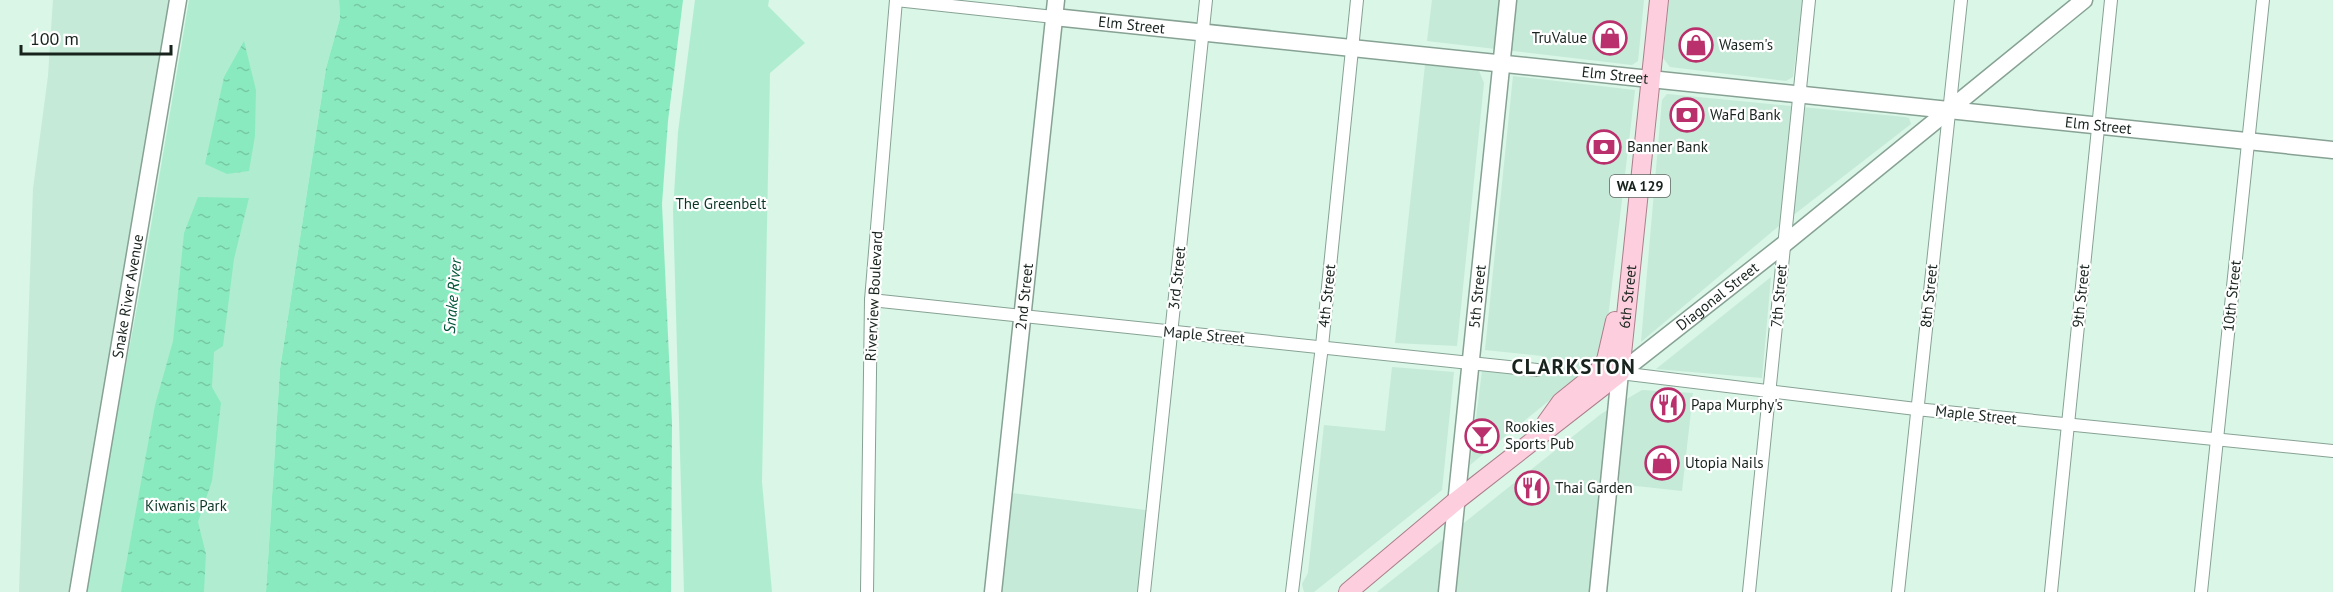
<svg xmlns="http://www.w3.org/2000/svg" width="2333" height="592" viewBox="0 0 2333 592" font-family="'PT Sans',sans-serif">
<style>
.built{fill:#c5ead7}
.park{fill:#b0edd0}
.water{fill:url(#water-ripples)}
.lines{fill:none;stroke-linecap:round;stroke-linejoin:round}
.street-casing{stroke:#87a294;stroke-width:14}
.secondary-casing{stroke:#87a294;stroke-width:19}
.primary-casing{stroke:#ac7e8c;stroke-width:20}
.street{stroke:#fff;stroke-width:12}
.secondary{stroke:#fff;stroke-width:16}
.primary{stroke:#fdcfde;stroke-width:18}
.labels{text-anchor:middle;stroke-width:4.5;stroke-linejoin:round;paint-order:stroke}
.shield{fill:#fff;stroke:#5d6561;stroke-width:1.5}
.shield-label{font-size:14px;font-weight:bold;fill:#18231d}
.street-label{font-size:15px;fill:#18231d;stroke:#fff}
.poi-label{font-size:15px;fill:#18231d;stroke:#fff;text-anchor:start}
.park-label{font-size:15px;fill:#0c3726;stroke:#fff}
.water-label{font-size:16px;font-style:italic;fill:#005338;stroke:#fff}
.district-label{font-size:21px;font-weight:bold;letter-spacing:1.5px;fill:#18231d;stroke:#fff}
</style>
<defs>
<pattern id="water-ripples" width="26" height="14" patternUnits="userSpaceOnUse" patternTransform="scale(1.5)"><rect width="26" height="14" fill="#8aeabf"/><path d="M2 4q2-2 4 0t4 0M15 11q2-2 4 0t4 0" fill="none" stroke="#76c8a4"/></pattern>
</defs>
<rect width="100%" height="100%" fill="#d9f6e7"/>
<g class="built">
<path d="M 53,0 L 178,0 L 78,592 L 19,592 L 33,189 L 48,76 Z"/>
<path d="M 1432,0 L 1644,0 L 1638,61 L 1632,65 L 1427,41 Z"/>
<path d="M 1669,0 L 1803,0 L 1793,77 L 1786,81 L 1670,67 L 1663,58 Z"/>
<path d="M 1425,65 L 1479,71 L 1484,83 L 1457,346 L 1395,343 Z"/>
<path d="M 1513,76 L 1635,90 L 1606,335 L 1593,365 L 1470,465 L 1482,371 L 1539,377 L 1542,356 L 1485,350 Z"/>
<path d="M 1667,94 L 1905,117 L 1909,118 L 1911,124 L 1774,230 L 1641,342 L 1662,100 Z"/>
<path d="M 1771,277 L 1762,378 L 1656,369 Z"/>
<path d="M 1392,367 L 1454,372 L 1442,490 L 1314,592 L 1304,592 L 1302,584 L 1308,573 L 1324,425 L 1385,431 Z"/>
<path d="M 1642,390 L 1693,393 L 1682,491 L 1609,483 L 1598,592 L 1377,592 L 1601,414 Z"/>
<path d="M 1004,492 L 1153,511 L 1144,592 L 993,592 Z"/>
</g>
<g class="park">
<path d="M 189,0 L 339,0 L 340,18 L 326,68 L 280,369 L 266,592 L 84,592 L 141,285 Z"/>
<path d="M 695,0 L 769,0 L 768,6 L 805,43 L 770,73 L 762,482 L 772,592 L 684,592 L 673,210 L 678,132 Z"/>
</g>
<g class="water">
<path d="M 339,0 L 683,0 L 668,121 L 662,204 L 672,423 L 671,592 L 266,592 L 280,369 L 326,68 L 340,18 Z"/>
<path d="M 244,41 L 256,90 L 255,136 L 249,171 L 227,174 L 205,164 L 224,77 Z"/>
<path d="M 198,197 L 249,198 L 234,259 L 223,346 L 214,352 L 212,387 L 221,403 L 212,481 L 198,522 L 206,554 L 204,592 L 121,592 L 155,405 L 173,341 L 184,233 Z"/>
</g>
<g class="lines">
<defs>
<g id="street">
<path d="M 896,0 L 1054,17"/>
<path d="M 871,300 L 1537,370"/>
<path d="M 1620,373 L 1916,409 L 2333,451"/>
<path d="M 867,592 L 871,300 L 896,0"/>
<path d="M 1144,592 L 1206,0"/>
<path d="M 1292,592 L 1322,346 L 1357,0"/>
<path d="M 1749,592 L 1809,0"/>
<path d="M 1898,592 L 1961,0"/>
<path d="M 2051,592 L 2111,0"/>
<path d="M 2201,592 L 2263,0"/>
</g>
<g id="secondary">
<path id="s1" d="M 1054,17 L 2333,150"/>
<path id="s2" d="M 78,592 L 178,0"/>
<path id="s3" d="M 993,592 L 1056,0"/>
<path id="s4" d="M 1447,592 L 1508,0"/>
<path id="s5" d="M 1598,592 L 1620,373 L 1783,245 L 2084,0"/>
</g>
<g id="primary">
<path d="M 1546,423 L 1561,402 L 1597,373 L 1606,360 L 1615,321"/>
<path id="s6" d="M 1348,592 L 1456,501 L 1620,373 L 1659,0"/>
</g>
</defs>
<use href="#street" class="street-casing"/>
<use href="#secondary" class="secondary-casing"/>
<use href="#primary" class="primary-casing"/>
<use href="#street" class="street"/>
<use href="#secondary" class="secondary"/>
<use href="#primary" class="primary"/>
</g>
<defs>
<symbol id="shop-ring" viewBox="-11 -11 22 22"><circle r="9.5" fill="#fff" stroke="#ba306d" stroke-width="1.5"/><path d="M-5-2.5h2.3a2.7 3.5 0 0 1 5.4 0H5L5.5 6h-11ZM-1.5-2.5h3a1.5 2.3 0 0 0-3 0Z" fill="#ba306d"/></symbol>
<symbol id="bank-ring" viewBox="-11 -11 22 22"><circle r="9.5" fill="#fff" stroke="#ba306d" stroke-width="1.5"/><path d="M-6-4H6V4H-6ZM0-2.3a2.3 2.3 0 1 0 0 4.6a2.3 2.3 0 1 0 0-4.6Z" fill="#ba306d"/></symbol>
<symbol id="restaurant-ring" viewBox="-11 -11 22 22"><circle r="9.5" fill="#fff" stroke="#ba306d" stroke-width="1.5"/><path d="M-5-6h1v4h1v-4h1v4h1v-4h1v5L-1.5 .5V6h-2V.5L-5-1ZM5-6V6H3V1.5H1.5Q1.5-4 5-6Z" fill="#ba306d"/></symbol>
<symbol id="bar-ring" viewBox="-11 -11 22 22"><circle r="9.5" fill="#fff" stroke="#ba306d" stroke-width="1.5"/><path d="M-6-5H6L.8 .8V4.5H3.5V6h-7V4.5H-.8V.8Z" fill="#ba306d"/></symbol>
</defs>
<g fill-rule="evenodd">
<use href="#shop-ring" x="1591" y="19" width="38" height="38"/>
<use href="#shop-ring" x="1677" y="26" width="38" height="38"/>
<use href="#bank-ring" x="1668" y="96" width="38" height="38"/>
<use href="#bank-ring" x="1585" y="128" width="38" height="38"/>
<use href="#restaurant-ring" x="1649" y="386" width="38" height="38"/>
<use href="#bar-ring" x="1463" y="417" width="38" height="38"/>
<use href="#shop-ring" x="1643" y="444" width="38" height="38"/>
<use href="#restaurant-ring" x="1513" y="469" width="38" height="38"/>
</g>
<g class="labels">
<rect class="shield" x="1610" y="175" width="60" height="22" rx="4.5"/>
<g class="shield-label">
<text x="1640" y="191">WA 129</text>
</g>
<g class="street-label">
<text dy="5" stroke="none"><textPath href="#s1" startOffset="78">Elm Street</textPath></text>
<text dy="5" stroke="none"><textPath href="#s1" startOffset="564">Elm Street</textPath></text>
<text dy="5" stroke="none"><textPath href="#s1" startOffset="1050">Elm Street</textPath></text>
<text transform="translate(1177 278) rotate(-84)" y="5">3rd Street</text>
<text dy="5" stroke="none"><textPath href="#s2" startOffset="300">Snake River Avenue</textPath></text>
<text transform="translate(874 296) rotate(-87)" y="5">Riverview Boulevard</text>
<text dy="5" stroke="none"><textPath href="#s3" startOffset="297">2nd Street</textPath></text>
<text transform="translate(1327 296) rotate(-84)" y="5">4th Street</text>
<text dy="5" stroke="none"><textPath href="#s4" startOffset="297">5th Street</textPath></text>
<text dy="5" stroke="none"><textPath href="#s6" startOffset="426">6th Street</textPath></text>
<text transform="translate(1779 296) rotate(-85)" y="5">7th Street</text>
<text transform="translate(1929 296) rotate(-84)" y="5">8th Street</text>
<text transform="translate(2081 296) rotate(-84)" y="5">9th Street</text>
<text transform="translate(2232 296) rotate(-84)" y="5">10th Street</text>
<text dy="5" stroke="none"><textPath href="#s5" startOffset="344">Diagonal Street</textPath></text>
<text transform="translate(1204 335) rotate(5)" y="5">Maple Street</text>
<text transform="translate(1976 415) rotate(6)" y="5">Maple Street</text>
</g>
<g class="poi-label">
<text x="1587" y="43" text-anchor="end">TruValue</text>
<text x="1719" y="50">Wasem's</text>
<text x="1710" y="120">WaFd Bank</text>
<text x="1627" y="152">Banner Bank</text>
<text x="1691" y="410">Papa Murphy's</text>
<text x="1505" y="432">Rookies<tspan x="1505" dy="17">Sports Pub</tspan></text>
<text x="1685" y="468">Utopia Nails</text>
<text x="1555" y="493">Thai Garden</text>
</g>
<g class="park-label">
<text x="721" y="209">The Greenbelt</text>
<text x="186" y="511">Kiwanis Park</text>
</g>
<g class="water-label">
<text transform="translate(452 296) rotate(-85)" y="6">Snake River</text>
</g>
<g class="district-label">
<text x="1574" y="374">CLARKSTON</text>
</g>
</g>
<path d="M21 45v9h150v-9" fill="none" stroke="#18231d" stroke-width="3"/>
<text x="30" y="45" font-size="18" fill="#18231d" stroke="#ffffff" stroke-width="4.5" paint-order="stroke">100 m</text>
</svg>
